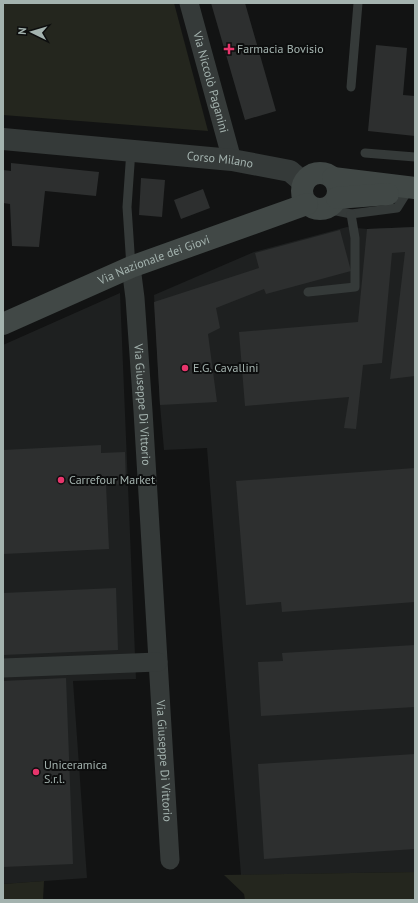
<svg xmlns="http://www.w3.org/2000/svg" width="418" height="903" viewBox="0 0 418 903" font-family="'PT Sans',sans-serif">
<style>
.built{fill:#1e2020}
.green{fill:#24261e}
.building{fill:#2d2f2f}
.lines{fill:none;stroke-linecap:round;stroke-linejoin:round}
.service{stroke:#353a39;stroke-width:9}
.minor{stroke:#353a39;stroke-width:19}
.tertiary{stroke:#353a39;stroke-width:22}
.secondary{stroke:#414846;stroke-width:22}
.poi-dot{fill:#e8356c;stroke:#0d0e0e;stroke-width:1.5}
.labels{text-anchor:middle;stroke-width:4;stroke-linejoin:round;paint-order:stroke}
.poi-label{font-size:12px;fill:#a4b3af;stroke:#0d0e0e;text-anchor:start}
.street-label{font-size:12px;fill:#a4b3af;stroke:#0d0e0e}
</style>
<rect width="100%" height="100%" fill="#121313"/>
<g class="built">
<path d="M 347,227 L 367,229 L 415,227 L 415,872 L 241,875 L 207,448 L 164,450 L 160,405 L 154,295 L 254,252 Z"/>
<path d="M 120,293 L 136,679 L 73,681 L 87,878 L 3,884 L 3,345 Z"/>
</g>
<g class="green">
<path d="M 3,3 L 174,3 L 208,131 L 3,115 Z"/>
<path d="M 415,872 L 415,900 L 245,900 L 244,894 L 224,875 Z"/>
<path d="M 44,881 L 43,900 L 3,900 L 3,884 Z"/>
</g>
<g class="building">
<path d="M 211,3 L 245,3 L 276,111 L 245,120 Z"/>
<path d="M 376,45 L 407,48 L 403,95 L 415,96 L 415,136 L 368,131 Z"/>
<path d="M 11,163 L 99,172 L 96,196 L 45,191 L 39,247 L 12,246 L 10,204 L 3,203 L 3,170 L 11,171 Z"/>
<path d="M 141,178 L 165,180 L 162,217 L 139,215 Z"/>
<path d="M 203,189 L 210,208 L 181,219 L 174,200 Z"/>
<path d="M 415,227 L 415,376 L 390,379 L 405,252 L 392,253 L 382,363 L 363,365 L 356,429 L 344,428 L 349,397 L 245,406 L 239,332 L 358,322 L 367,229 Z"/>
<path d="M 340,230 L 351,271 L 266,294 L 264,289 L 216,308 L 220,328 L 208,334 L 217,402 L 160,405 L 154,302 L 259,268 L 255,253 Z"/>
<path d="M 101,445 L 101,453 L 125,452 L 126,484 L 106,485 L 109,549 L 3,554 L 3,450 Z"/>
<path d="M 415,468 L 415,602 L 282,612 L 281,602 L 246,605 L 236,481 Z"/>
<path d="M 116,588 L 118,650 L 3,655 L 3,593 Z"/>
<path d="M 415,645 L 415,707 L 261,716 L 258,662 L 283,661 L 282,653 Z"/>
<path d="M 66,678 L 73,864 L 3,867 L 3,681 Z"/>
<path d="M 415,754 L 415,849 L 264,859 L 258,764 Z"/>
</g>
<g class="lines">
<g class="service">
<path d="M 351,87 L 358,3"/>
<path d="M 365,153 L 415,157"/>
<path d="M 327,209 L 351,214 L 397,208 L 407,192"/>
<path d="M 131,267 L 127,207 L 131,150"/>
<path d="M 308,292 L 355,287 L 355,238 L 351,214"/>
</g>
<g class="minor">
<path id="s1" d="M 189,3 L 232,160"/>
<path id="s2" d="M 131,267 L 135,298 L 143,411 L 170,860"/>
<path d="M 3,668 L 158,662"/>
</g>
<path class="tertiary" id="s3" d="M 3,139 L 232,160 L 290,171 L 304,183"/>
<g class="secondary">
<circle cx="320" cy="191" r="18"/>
<path d="M 333,178 L 415,188"/>
<path d="M 337,198 L 388,194"/>
<path id="s4" d="M 3,324 L 131,267 L 307,204"/>
</g>
</g>
<g class="poi-dot">
<path d="M227 43h4v4h4v4h-4v4h-4v-4h-4v-4h4z"/>
<circle cx="185" cy="368" r="4"/>
<circle cx="61" cy="480" r="4"/>
<circle cx="36" cy="772" r="4"/>
</g>
<g class="labels">
<g class="poi-label">
<text x="237" y="53">Farmacia Bovisio</text>
<text x="193" y="372">E.G. Cavallini</text>
<text x="69" y="484">Carrefour Market</text>
<text x="44" y="769">Uniceramica<tspan x="44" dy="14">S.r.l.</tspan></text>
</g>
<g class="street-label">
<text dy="4" stroke="none"><textPath href="#s1" startOffset="82">Via Niccolò Paganini</textPath></text>
<text dy="4" stroke="none"><textPath href="#s3" startOffset="218">Corso Milano</textPath></text>
<text dy="4" stroke="none"><textPath href="#s4" startOffset="164">Via Nazionale dei Giovi</textPath></text>
<text dy="4" stroke="none"><textPath href="#s2" startOffset="138">Via Giuseppe Di Vittorio</textPath></text>
<text dy="4" stroke="none"><textPath href="#s2" startOffset="495">Via Giuseppe Di Vittorio</textPath></text>
</g>
</g>
<rect width="418" height="903" fill="none" stroke="#a4b3af" stroke-width="8"/>
<g transform="translate(32 32) rotate(275)" stroke="#0d0e0e" stroke-width="3" paint-order="stroke">
<path d="M0-3L7 15L0 10L-7 15Z" fill="#a4b3af"/>
<text y="-6" font-size="11" font-weight="bold" text-anchor="middle" fill="#a4b3af">N</text>
</g>
</svg>
